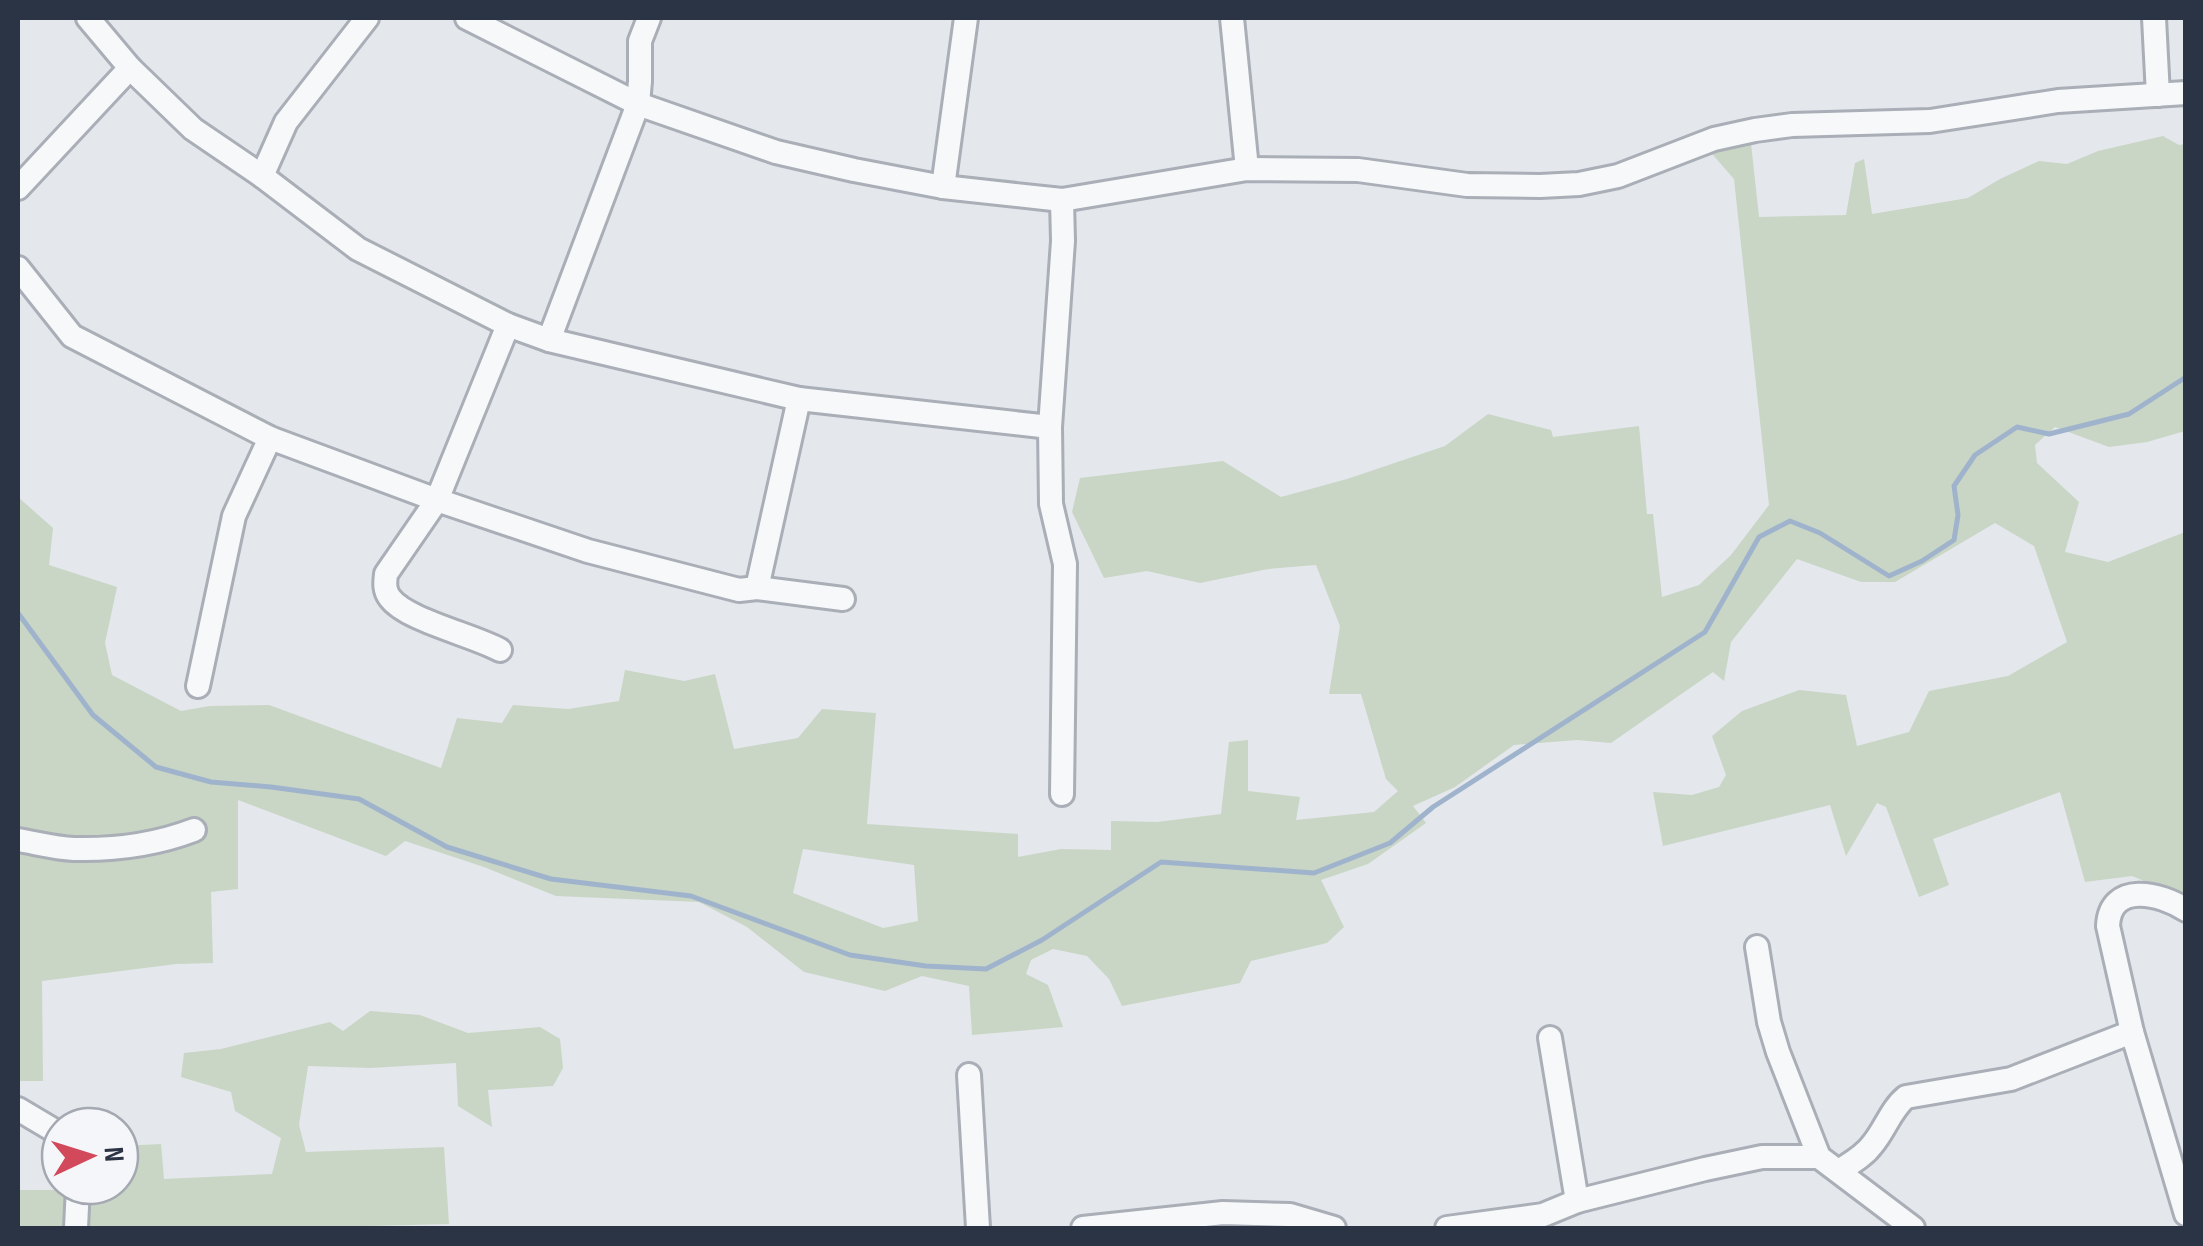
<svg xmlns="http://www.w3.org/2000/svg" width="2203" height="1246" viewBox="0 0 2203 1246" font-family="'Sofia Sans Condensed',sans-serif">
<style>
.green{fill:#c9d6c5;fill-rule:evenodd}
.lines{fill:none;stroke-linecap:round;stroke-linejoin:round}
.stream{stroke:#9fb4cc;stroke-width:5}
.minor-casing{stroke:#a9aeb7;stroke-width:28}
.minor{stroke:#f7f8fa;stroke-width:22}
</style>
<rect width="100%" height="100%" fill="#e4e7ec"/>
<g class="green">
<path d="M 1750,134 L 1759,217 L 1846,215 L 1855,163 L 1864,159 L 1872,214 L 1968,198 L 2000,179 L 2039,161 L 2067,164 L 2098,151 L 2163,136 L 2179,145 L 2185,144 L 2185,431 L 2147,442 L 2109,447 L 2055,427 L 2035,445 L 2037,463 L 2079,502 L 2065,552 L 2108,562 L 2185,532 L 2185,898 L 2132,876 L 2085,882 L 2060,792 L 1933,839 L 1949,885 L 1919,897 L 1886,807 L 1877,803 L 1846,856 L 1830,805 L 1663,846 L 1653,792 L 1692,795 L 1719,787 L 1726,775 L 1712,736 L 1742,711 L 1799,690 L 1846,695 L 1857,746 L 1909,732 L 1929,691 L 2008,676 L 2067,642 L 2034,546 L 1995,523 L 1895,582 L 1861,582 L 1797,559 L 1731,642 L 1724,681 L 1713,672 L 1611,743 L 1577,740 L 1514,745 L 1455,787 L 1413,806 L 1426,823 L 1368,864 L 1321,880 L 1344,927 L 1327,943 L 1251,961 L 1240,983 L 1122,1006 L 1109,979 L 1087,956 L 1053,949 L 1031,960 L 1026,974 L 1048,985 L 1063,1027 L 972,1035 L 969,986 L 922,976 L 885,991 L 804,972 L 747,927 L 699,902 L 556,896 L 484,867 L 405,841 L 386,856 L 238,800 L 238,889 L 211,892 L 213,963 L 176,964 L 42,981 L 43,1081 L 18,1081 L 18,497 L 53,528 L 49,565 L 117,587 L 105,643 L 112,675 L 181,711 L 210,706 L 269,705 L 441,768 L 457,718 L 502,723 L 513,705 L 568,709 L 619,701 L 625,670 L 684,681 L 715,674 L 734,749 L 798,738 L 822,709 L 876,713 L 867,824 L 1018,834 L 1018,857 L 1061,849 L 1111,850 L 1111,821 L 1157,822 L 1221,814 L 1229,742 L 1248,740 L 1248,791 L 1300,797 L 1296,820 L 1374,812 L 1398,791 L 1386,779 L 1361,694 L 1329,694 L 1340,626 L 1316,565 L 1268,569 L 1200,583 L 1147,571 L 1104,578 L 1072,512 L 1080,478 L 1223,461 L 1281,497 L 1347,479 L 1445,446 L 1488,414 L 1551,430 L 1553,437 L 1639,426 L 1647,514 L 1653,514 L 1662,597 L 1699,585 L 1731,555 L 1769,505 L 1734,179 L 1706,147 ZM 803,849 L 914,865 L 918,921 L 883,928 L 793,893 Z"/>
<path d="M 370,1011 L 420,1015 L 468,1033 L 540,1027 L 560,1039 L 563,1068 L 553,1086 L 488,1090 L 492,1127 L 458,1106 L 456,1063 L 370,1068 L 308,1066 L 299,1125 L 306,1152 L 444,1147 L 449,1224 L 370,1226 L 369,1228 L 81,1228 L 83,1186 L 120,1186 L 120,1146 L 161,1144 L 164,1179 L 272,1174 L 281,1138 L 235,1111 L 231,1092 L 181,1077 L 184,1053 L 221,1049 L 330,1022 L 343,1031 Z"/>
<path d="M 18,1190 L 63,1190 L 72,1206 L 70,1228 L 18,1228 Z"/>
</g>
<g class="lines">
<path class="stream" d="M 18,613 L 93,715 L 156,767 L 211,782 L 271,787 L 359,799 L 447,847 L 551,879 L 691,896 L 850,955 L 926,966 L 986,969 L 1042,940 L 1161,862 L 1314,873 L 1390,843 L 1433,807 L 1705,632 L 1759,537 L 1790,521 L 1820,533 L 1889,576 L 1922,561 L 1954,540 L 1958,515 L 1954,486 L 1975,455 L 2017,427 L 2049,434 L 2129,414 L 2186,377"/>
<defs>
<g id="minor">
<path d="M 88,18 L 130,68 L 193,129 L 262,176 L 358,249 L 508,325 L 549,340 L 799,399 L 1050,427"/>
<path d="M 467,18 L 638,104 L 776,152 L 854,170 L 943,187 L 1062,200 L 1247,169 L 1358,170 L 1467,185 L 1540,186 L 1579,184 L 1618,176 L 1714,139 L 1755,130 L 1792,125 L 1930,121 L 2058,101 L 2186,93"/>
<path d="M 1232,18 L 1247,169"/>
<path d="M 2154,18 L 2158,95"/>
<path d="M 262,176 L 286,122 L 367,18"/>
<path d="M 943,187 L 966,18"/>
<path d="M 18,188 L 130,68"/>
<path d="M 1062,200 L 1063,241 L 1050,427 L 1051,504 L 1065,564 L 1062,794"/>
<path d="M 18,268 L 72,336 L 270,438 L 437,500 L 588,551 L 739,590 L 757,588 L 843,599"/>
<path d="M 549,340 L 638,104 L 640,81 L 640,41 L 649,18"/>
<path d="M 757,588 L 799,399"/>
<path d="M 500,650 C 473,635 406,620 390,598 C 384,590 385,583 386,574 L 437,500 L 508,325"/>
<path d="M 198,686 L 234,516 L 270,438"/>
<path d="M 18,840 C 36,843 55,848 74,849 C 114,850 157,844 194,830"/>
<path d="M 2186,910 C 2161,893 2110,881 2108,926 L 2132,1032 L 2186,1214"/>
<path d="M 1757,947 L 1769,1022 L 1778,1052 L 1819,1157 L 1913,1228"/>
<path d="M 1550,1038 L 1577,1201"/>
<path d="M 969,1075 L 978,1228"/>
<path d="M 18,1109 L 60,1134"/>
<path d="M 1839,1171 C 1851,1163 1864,1156 1872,1145 C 1885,1130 1891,1109 1906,1097 L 2011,1079 L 2132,1032"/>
<path d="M 76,1228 L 78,1186"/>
<path d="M 1083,1228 L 1223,1213 L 1290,1215 L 1334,1228"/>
<path d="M 1447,1228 L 1543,1215 L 1577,1201 L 1705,1169 L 1762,1157 L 1819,1157"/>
</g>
</defs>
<use href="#minor" class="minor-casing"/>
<use href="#minor" class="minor"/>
</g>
<rect width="2203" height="1246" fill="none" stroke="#2b3445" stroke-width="40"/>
<g transform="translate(90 1156) rotate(86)"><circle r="48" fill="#f4f6f9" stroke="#a4a8b1" stroke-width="2.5"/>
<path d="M0-8L18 38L0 25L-18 38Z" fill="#d1495b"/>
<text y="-15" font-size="28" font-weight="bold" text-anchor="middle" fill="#2b3445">N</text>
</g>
</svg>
